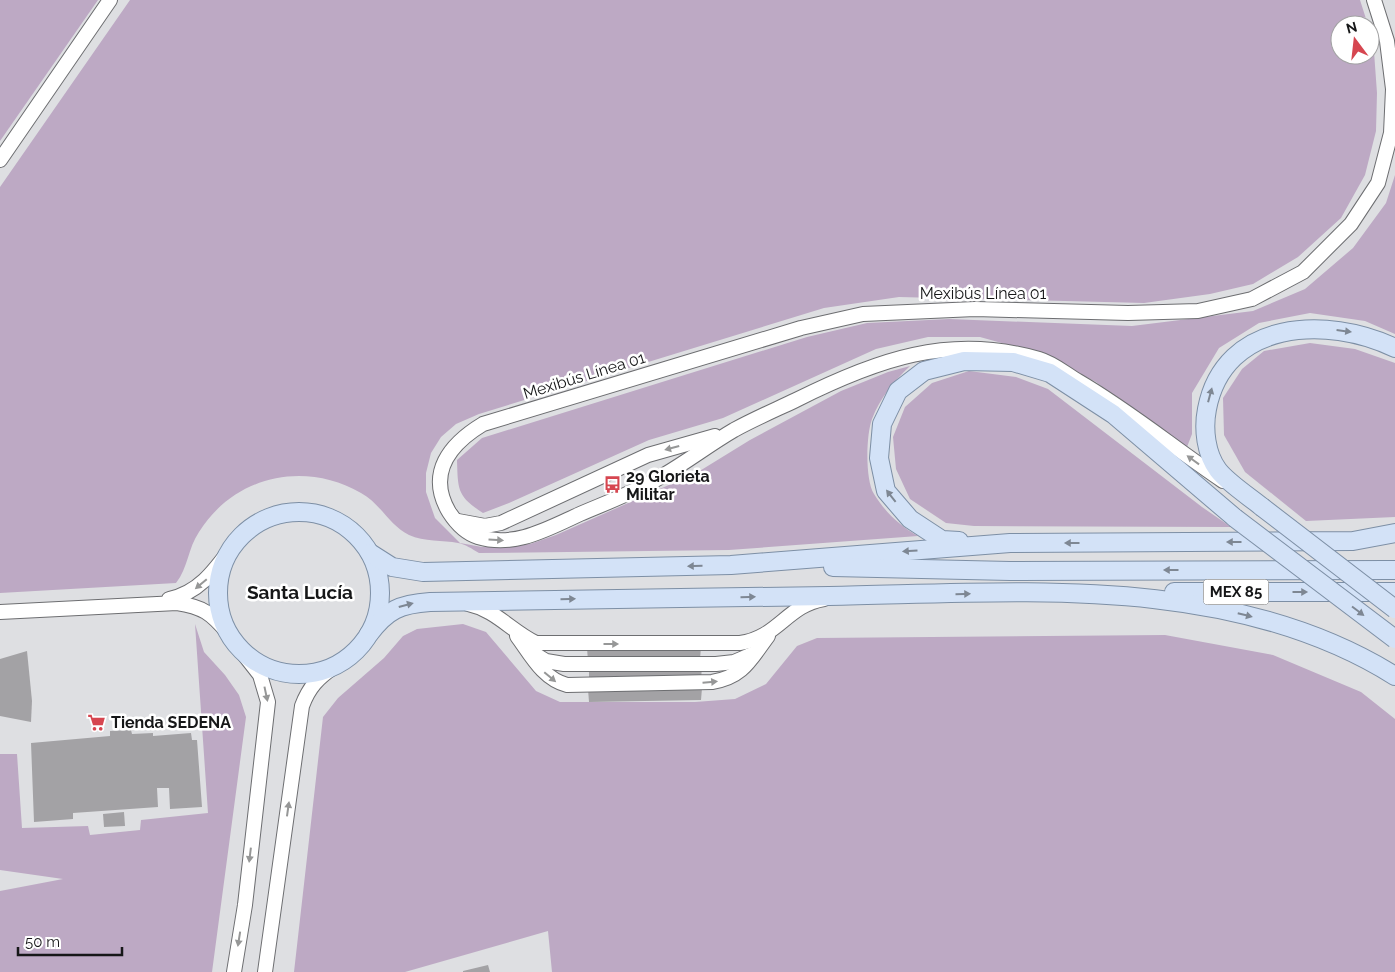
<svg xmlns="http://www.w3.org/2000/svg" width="1395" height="972" viewBox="0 0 1395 972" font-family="Raleway,sans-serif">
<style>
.green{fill:#bda9c4}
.building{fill:#a3a2a5}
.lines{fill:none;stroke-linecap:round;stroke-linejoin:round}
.minor-casing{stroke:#6d6e71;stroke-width:16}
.major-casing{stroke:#7d8fa5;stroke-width:20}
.minor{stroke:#fff;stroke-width:14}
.major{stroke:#d3e2f7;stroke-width:18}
.major-bridge-casing{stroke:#7d8fa5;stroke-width:20;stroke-linecap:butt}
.major-bridge{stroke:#d3e2f7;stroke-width:18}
.oneway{fill:#7e8793}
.oneway2{fill:#969797}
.labels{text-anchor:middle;stroke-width:5;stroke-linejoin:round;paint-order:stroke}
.shield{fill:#fff;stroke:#5c5d5d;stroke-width:1}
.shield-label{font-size:15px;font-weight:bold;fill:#161718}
.street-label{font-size:16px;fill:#161718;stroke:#fff}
.poi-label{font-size:16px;font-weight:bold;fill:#161718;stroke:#fff;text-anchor:start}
.quarter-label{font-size:19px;font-weight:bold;fill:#161718;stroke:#fff}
</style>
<rect width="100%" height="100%" fill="#dedfe2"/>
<g class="green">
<path d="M 0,0 L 98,0 L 0,141 Z"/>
<path d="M 130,0 L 1360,0 L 1368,25 L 1340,25 L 1340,55 L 1370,55 L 1370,29 L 1373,38 L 1377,93 L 1376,131 L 1365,175 L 1341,218 L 1298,257 L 1253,284 L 1210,294 L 1144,303 L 899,297 L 824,308 L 479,414 L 456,424 L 441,437 L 431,453 L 426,473 L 426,492 L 435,518 L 460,543 L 482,547 L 530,544 L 556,535 L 698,472 L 750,440 L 841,391 L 888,372 L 910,366 C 894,381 880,398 872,419 C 866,435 865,480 874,494 C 885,512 900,526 918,536 L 729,550 L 479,553 C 472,549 465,544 458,543 C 443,540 424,542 409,535 C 390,526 380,503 361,493 C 304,460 234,476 199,532 C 188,548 188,568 176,583 L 0,593 L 0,187 Z"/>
<path d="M 1395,175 L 1395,334 L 1365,321 L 1310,313 L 1259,323 L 1219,348 L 1192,393 L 1192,434 L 1187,447 L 1172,441 L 1096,382 L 1042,354 L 980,337 L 928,337 L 876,349 L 723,418 L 649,440 L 509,503 L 483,513 C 457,496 458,490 457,460 L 482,438 L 807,337 L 867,323 L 949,319 L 1132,326 L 1253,311 L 1305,289 L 1353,248 L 1386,203 Z"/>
<path d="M 1310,343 L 1355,349 L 1395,363 L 1395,517 L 1306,521 L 1245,472 L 1224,435 L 1223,398 L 1242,369 L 1264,351 Z"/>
<path d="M 969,371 L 1016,377 L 1048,389 L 1202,507 L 1231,527 L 974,526 L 946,523 L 910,499 L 896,469 L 893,437 L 905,407 L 932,383 Z"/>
<path d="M 195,624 L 204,652 L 225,675 L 239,695 L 246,717 L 212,972 L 0,972 L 0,891 L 63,879 L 0,870 L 0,754 L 17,754 L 22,828 L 88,826 L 90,835 L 140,830 L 141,820 L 208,813 Z"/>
<path d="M 463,624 L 486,632 L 536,691 L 560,702 L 695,702 L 735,699 L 766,684 L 797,646 L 817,638 L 1165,635 L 1273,655 L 1361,692 L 1395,719 L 1395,972 L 552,972 L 548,931 L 405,972 L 294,972 L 323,717 L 338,698 L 384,658 L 403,636 L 417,629 Z"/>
</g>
<g class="building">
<path d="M 701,647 L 700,659 L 588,661 L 587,648 Z"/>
<path d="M 27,651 L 32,701 L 31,722 L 0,716 L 0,659 Z"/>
<path d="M 702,667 L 701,679 L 589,682 L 589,669 Z"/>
<path d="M 702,688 L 701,700 L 589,702 L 588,689 Z"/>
<path d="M 131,730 L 132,734 L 153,733 L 153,736 L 191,733 L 192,740 L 197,740 L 202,807 L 170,809 L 169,788 L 157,788 L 158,807 L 73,813 L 73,819 L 34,822 L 31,743 L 110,736 L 110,731 Z"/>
<path d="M 124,812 L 125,826 L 104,827 L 103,814 Z"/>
<path d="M 488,965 L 490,972 L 463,972 L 463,971 Z"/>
</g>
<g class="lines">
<defs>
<g id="minor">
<path d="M 0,160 L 110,0"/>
<path d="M 1223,481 C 1174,448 1128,410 1078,381 C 1066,374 1053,363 1039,359 C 949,333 876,360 796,400 C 775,410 754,419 734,430 C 710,444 688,461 664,475 C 638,491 608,502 580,514 C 547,529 515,548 478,537 C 465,533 456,523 449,512 C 426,473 450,444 483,424 L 801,328 L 863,314 L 975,309 L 1128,313 L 1198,311 L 1252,299 L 1303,272 L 1351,224 L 1378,183 L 1391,133 L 1393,89 L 1387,41 L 1374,0"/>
<path d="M 458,521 L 485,526 L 501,523 L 648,455 L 715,436"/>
<path d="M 169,599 C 199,593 215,570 232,547"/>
<path d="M 468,604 C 496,610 511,631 536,643 L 740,643 C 778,638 787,605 824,599"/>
<path d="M 0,612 L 177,603 C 203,607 211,613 228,633"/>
<path d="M 517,636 C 531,655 543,679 567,685 L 712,682 C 743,677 750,660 768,636"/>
<path d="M 533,653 L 546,661 L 564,664 L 716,664 L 734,662 L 755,653"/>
<path d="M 234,972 L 245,905 L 268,702 L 260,675 L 242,652"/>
<path d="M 265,972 L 302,706 C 309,687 318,678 334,667"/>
</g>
<g id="major">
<path d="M 1262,507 C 1250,497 1228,483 1218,470 C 1206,454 1203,429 1207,409 C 1224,320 1327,315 1395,348"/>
<circle cx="299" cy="593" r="81"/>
<path d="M 959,541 L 942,540 L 910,519 L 886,491 L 879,458 L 882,424 L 898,391 L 924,371 L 964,361 L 1013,362 L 1050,373 L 1113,414 L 1235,518"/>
<path d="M 370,553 L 392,567 L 423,572 L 731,565 L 1010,543 L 1353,541 L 1395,533"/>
<path d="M 833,567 L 1010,571 L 1395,570"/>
<path d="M 1174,592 L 1395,592"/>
<path d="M 369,634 C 387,610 400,604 430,602 C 563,599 696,598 829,596 C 1016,593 1229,572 1395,676"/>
</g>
</defs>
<use href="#minor" class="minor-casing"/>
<use href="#major" class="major-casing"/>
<use href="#minor" class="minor"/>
<use href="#major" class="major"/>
<defs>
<g id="major-bridge">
<path d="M 1262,507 L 1395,609"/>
<path d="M 1235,518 L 1395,639"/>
</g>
</defs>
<use href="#major-bridge" class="major-bridge-casing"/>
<use href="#major-bridge" class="major-bridge"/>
</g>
<defs><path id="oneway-solid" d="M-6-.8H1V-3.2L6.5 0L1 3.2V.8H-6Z" transform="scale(1.25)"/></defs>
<g class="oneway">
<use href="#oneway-solid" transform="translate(1344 331) rotate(7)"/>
<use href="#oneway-solid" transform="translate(1210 395) rotate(-75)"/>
<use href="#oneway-solid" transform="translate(891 496) rotate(-128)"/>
<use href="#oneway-solid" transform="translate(1234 542) rotate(180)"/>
<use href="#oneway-solid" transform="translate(1072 543) rotate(180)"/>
<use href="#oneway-solid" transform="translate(910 551) rotate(176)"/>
<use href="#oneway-solid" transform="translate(695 566) rotate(179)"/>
<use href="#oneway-solid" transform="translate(1171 570) rotate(180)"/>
<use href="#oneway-solid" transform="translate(1300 592)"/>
<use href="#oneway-solid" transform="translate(963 594) rotate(-1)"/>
<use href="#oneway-solid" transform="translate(748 597) rotate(-1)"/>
<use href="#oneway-solid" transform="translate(568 599) rotate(-1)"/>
<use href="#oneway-solid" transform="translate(406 605) rotate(-15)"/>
<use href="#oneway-solid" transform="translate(1358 611) rotate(37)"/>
<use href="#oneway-solid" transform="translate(1245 615) rotate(14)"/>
</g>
<g class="oneway2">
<use href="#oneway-solid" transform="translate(672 448) rotate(165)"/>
<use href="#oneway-solid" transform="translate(1193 460) rotate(-144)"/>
<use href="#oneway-solid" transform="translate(496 540) rotate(3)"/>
<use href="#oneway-solid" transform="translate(201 584) rotate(140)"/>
<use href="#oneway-solid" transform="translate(611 644)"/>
<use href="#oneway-solid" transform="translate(550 677) rotate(40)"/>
<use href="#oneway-solid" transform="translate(710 682) rotate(-5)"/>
<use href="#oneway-solid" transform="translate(266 694) rotate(78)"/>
<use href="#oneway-solid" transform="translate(288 809) rotate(-82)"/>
<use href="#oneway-solid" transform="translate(250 855) rotate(97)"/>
<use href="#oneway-solid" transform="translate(239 939) rotate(99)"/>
</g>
<defs>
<symbol id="bus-bare" viewBox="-9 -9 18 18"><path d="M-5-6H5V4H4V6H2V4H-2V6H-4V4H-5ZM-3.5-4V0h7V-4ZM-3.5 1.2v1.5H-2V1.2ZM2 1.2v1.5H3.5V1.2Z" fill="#d64650" stroke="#fff" stroke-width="2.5" paint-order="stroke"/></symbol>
<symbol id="supermarket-bare" viewBox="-9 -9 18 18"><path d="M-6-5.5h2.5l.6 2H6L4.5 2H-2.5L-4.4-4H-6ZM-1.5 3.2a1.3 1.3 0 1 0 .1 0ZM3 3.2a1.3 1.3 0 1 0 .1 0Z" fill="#d64650" stroke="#fff" stroke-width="2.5" paint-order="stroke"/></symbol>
</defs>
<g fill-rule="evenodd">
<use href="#bus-bare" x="600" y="472" width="25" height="25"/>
<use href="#supermarket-bare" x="84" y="710" width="25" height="25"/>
</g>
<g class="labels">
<rect class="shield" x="1203.5" y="579.5" width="65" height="25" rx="4"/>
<g class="shield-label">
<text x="1236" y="597">MEX 85</text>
</g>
<g class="street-label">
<text x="983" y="299">Mexibús Línea 01</text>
<text transform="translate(584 375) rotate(-17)" y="6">Mexibús Línea 01</text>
</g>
<g class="poi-label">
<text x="626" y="482">29 Glorieta<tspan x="626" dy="18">Militar</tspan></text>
<text x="111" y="728">Tienda SEDENA</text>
</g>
<g class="quarter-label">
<text x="300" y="599">Santa Lucía</text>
</g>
</g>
<g transform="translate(1355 40) rotate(345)"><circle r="24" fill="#ffffff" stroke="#a2a2a3"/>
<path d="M0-4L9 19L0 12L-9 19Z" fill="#d64650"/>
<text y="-8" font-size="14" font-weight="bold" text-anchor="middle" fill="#161718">N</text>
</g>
<path d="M18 947v8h104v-8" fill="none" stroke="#161718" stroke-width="2.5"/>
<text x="25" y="947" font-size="15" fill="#161718" stroke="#ffffff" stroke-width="4" paint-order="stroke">50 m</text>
</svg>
